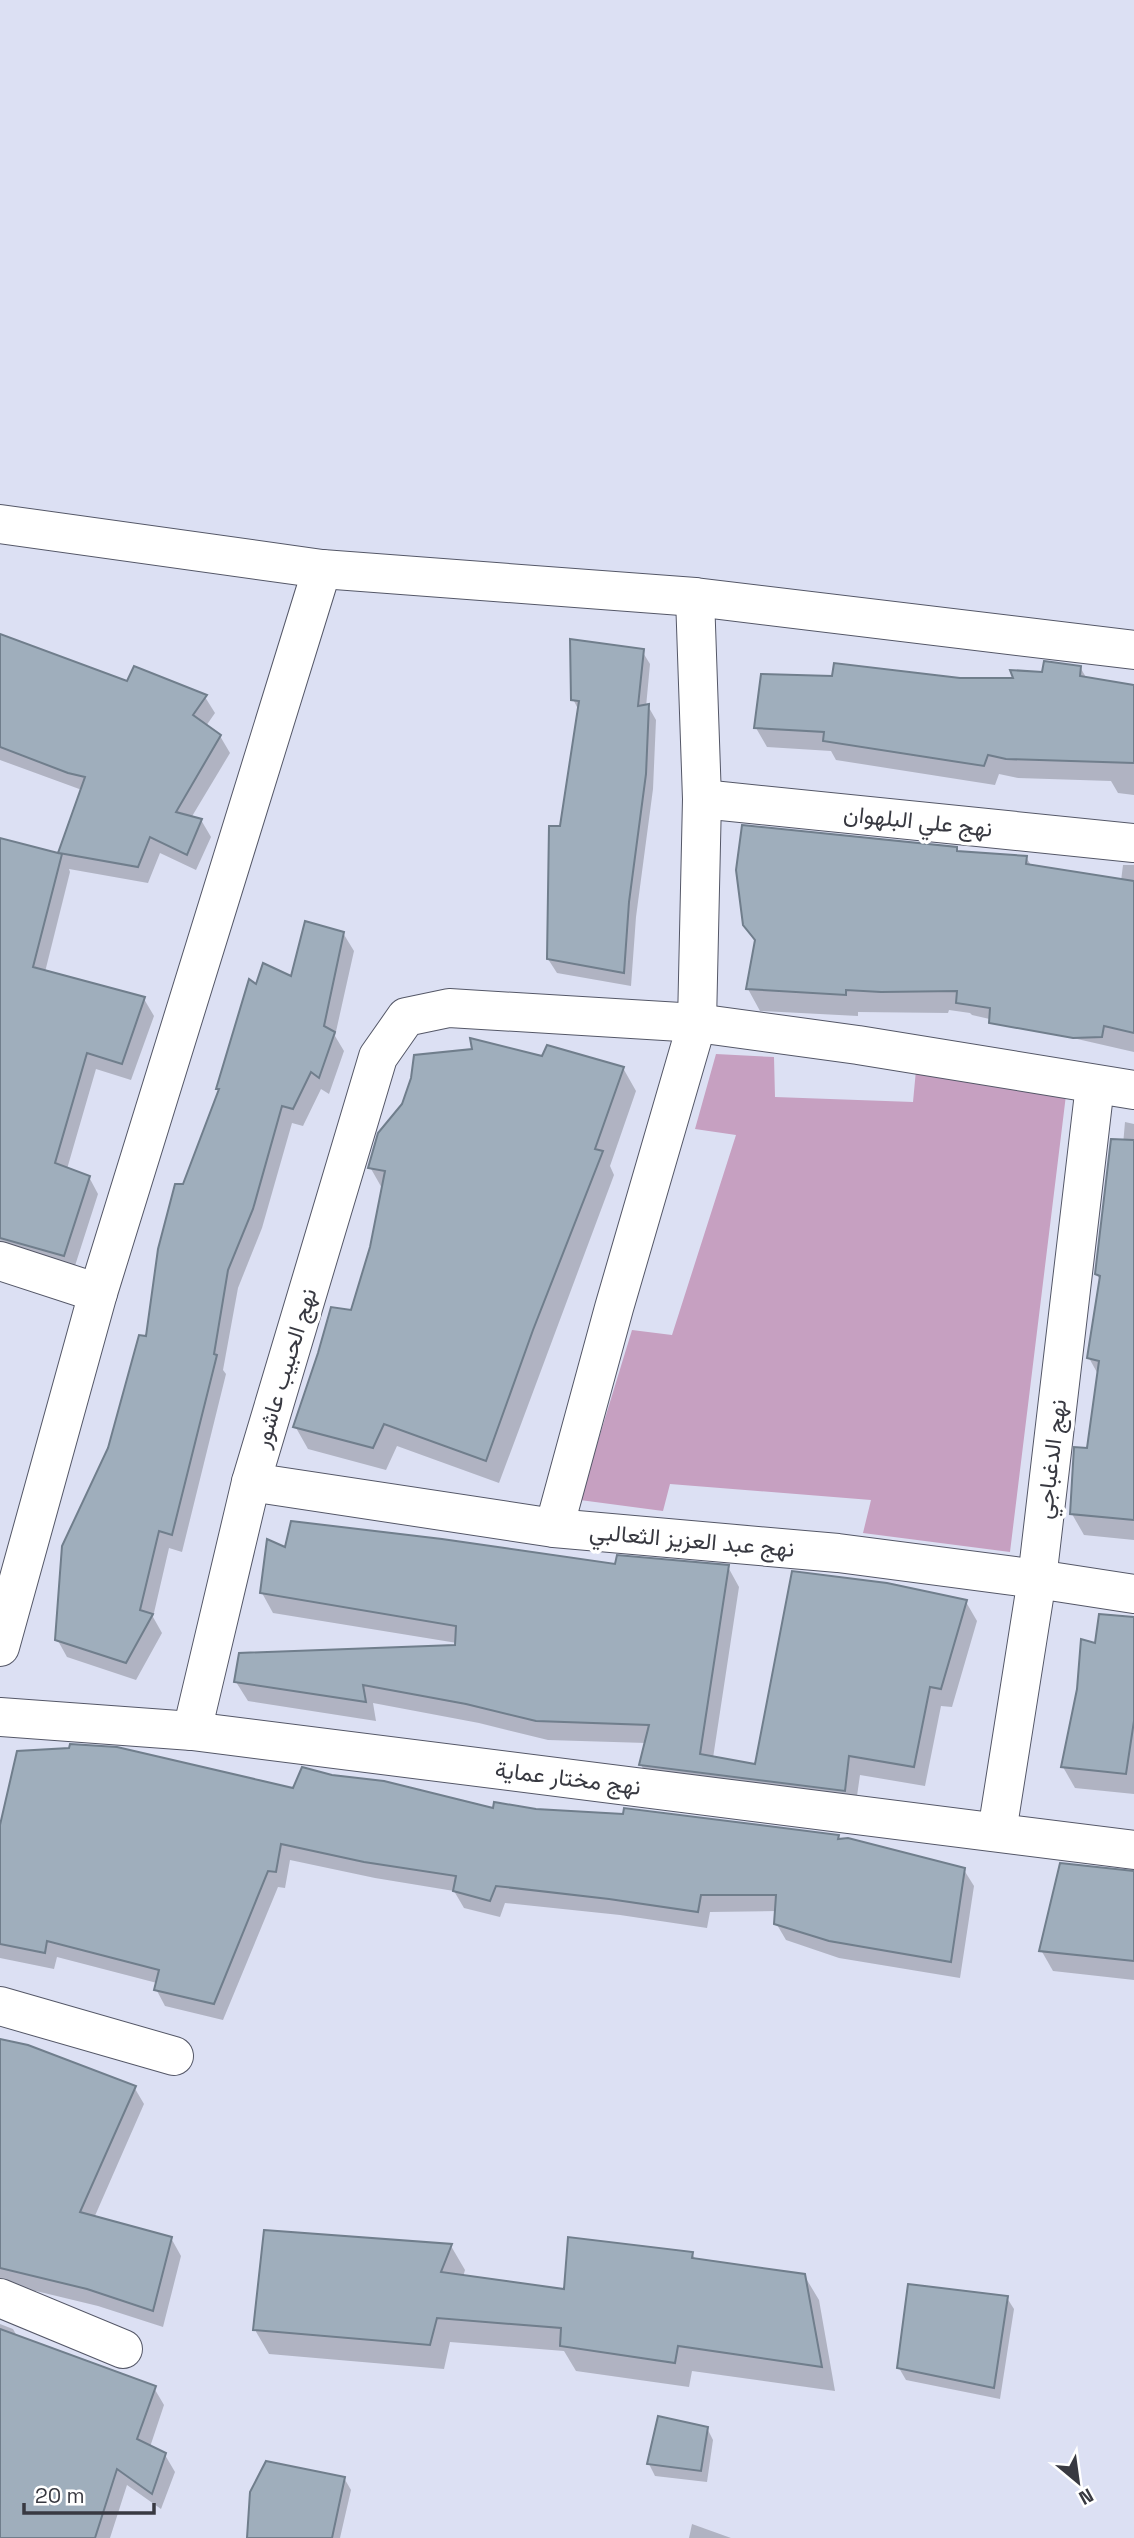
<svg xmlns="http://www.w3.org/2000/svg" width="1134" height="2538" viewBox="0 0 1134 2538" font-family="'Space Grotesk',Vazirmatn,sans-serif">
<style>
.green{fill:#c6a0c1}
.shadow{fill:#0003}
.building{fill:#9faebc;stroke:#707e8c;stroke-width:2}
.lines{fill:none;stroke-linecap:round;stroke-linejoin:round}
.street-casing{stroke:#545767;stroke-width:40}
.street{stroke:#fff;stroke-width:38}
.labels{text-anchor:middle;stroke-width:7;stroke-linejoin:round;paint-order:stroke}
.street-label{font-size:23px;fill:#383941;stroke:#fff}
</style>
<rect width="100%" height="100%" fill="#dce0f3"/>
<path class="green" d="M 716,1054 L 774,1057 L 775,1097 L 913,1102 L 916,1070 L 1066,1095 L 1010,1552 L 863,1533 L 871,1500 L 670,1484 L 663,1511 L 580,1500 L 632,1330 L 672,1335 L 736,1135 L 695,1129 Z"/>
<g class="shadow">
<path d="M 0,636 L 128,684 L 205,697 L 215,713 L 206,726 L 220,736 L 230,753 L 191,818 L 201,820 L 211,837 L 196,870 L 160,853 L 148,883 L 69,869 L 70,872 L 45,972 L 144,999 L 154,1016 L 131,1080 L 96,1069 L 67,1169 L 89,1177 L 98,1194 L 73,1272 L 0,1251 L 0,840 L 59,855 L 82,790 L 0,760 Z"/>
<path d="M 642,651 L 650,664 L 646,707 L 648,706 L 656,720 L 653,789 L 636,917 L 631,986 L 557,973 L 548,959 L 562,827 L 579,711 L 573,699 Z"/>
<path d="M 1080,667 L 1087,679 L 1134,687 L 1134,795 L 1118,793 L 1111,781 L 1018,778 L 999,774 L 995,785 L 836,760 L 831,751 L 767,747 L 756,728 L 960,680 L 1016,680 Z"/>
<path d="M 956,849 L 959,853 L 1026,857 L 1032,867 L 1121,881 L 1123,865 L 1134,865 L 1134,1052 L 972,1015 L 970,1013 L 949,1010 L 948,1013 L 858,1012 L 858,1016 L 760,1011 L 748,989 L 756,944 L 745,925 Z"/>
<path d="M 343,933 L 354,951 L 335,1036 L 344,1051 L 329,1094 L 321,1089 L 303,1126 L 292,1123 L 262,1228 L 238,1288 L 223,1370 L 226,1374 L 182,1552 L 169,1548 L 153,1617 L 162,1633 L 136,1680 L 67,1657 L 57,1639 L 110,1448 L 148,1339 L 184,1186 L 220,1092 L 218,1088 L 257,987 L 292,978 Z"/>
<path d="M 543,1058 L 623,1068 L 636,1091 L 610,1166 L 614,1175 L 499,1483 L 397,1446 L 386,1470 L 308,1449 L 295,1426 L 352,1312 L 371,1247 L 383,1190 L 370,1167 Z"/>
<path d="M 1125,1122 L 1134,1124 L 1134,1540 L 1084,1535 L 1072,1514 L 1088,1449 L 1099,1376 L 1089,1358 L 1101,1282 L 1097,1274 L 1123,1145 Z"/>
<path d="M 287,1549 L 617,1566 L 728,1567 L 739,1587 L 713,1758 L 757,1766 L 966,1602 L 977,1621 L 952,1707 L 941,1706 L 925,1786 L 860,1775 L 855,1810 L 652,1785 L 641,1765 L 646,1743 L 548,1740 L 479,1723 L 373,1703 L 376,1721 L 248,1701 L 236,1682 L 456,1646 L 457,1643 L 273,1613 L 262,1593 Z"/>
<path d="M 1134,1619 L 1134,1794 L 1075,1788 L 1063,1767 L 1097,1645 Z"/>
<path d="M 294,1790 L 495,1810 L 536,1810 L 838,1836 L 840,1840 L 964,1870 L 974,1886 L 960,1978 L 839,1958 L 786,1940 L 776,1923 L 777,1911 L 710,1912 L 707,1928 L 620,1915 L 505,1903 L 500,1917 L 464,1908 L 454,1891 L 375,1878 L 290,1860 L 285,1888 L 278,1887 L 223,2020 L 165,2006 L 156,1989 L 157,1983 L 57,1957 L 54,1969 L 0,1958 L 0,1833 Z"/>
<path d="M 1134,1873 L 1134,1980 L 1053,1971 L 1041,1950 Z"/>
<path d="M 0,2041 L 134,2087 L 144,2104 L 94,2218 L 171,2238 L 181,2256 L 163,2327 L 98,2306 L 36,2291 L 34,2301 L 0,2296 Z"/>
<path d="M 451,2246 L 465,2270 L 463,2277 L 566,2291 L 692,2254 L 696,2260 L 804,2275 L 819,2300 L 835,2391 L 692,2371 L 689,2387 L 576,2371 L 564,2351 L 450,2342 L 444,2369 L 269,2354 L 255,2330 Z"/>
<path d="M 1007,2298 L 1014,2309 L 1000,2399 L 906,2380 L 899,2368 Z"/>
<path d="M 0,2324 L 13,2329 L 18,2338 L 154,2388 L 164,2405 L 150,2447 L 165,2455 L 175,2472 L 161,2509 L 127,2485 L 110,2538 L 0,2538 Z"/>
<path d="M 707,2428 L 713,2440 L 707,2482 L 655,2476 L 649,2464 Z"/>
<path d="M 344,2478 L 351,2490 L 340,2538 L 249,2538 Z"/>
<path d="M 692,2524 L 731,2538 L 689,2538 Z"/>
</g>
<g class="building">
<path d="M 0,634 L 127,681 L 134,666 L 207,695 L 193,715 L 221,735 L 176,812 L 202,819 L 187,855 L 150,837 L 138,867 L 59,853 L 62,854 L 33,967 L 145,997 L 122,1064 L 87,1053 L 55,1163 L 90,1176 L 64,1256 L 0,1238 L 0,838 L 58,853 L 85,777 L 68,773 L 0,747 Z"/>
<path d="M 570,639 L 644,649 L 638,706 L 649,704 L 646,774 L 629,902 L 624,973 L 547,959 L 549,826 L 560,826 L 579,701 L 571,700 Z"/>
<path d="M 1044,661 L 1081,666 L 1080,676 L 1134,685 L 1134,763 L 1006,759 L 988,755 L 984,766 L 823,741 L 824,732 L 754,728 L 761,674 L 832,676 L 834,663 L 960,678 L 1013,678 L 1010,670 L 1042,672 Z"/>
<path d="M 742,825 L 957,847 L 957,851 L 1027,856 L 1026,864 L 1134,881 L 1134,1033 L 1104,1026 L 1102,1037 L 1073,1038 L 989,1023 L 990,1008 L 956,1003 L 957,991 L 881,992 L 846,990 L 846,995 L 746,989 L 755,940 L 743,925 L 736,870 Z"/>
<path d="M 305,921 L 344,932 L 324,1026 L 335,1032 L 319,1078 L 311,1072 L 293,1109 L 282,1106 L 253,1209 L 228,1270 L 214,1354 L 217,1355 L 172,1535 L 159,1531 L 140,1610 L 153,1614 L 126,1663 L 55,1640 L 62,1546 L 108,1448 L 139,1335 L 146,1336 L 158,1249 L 175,1184 L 183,1184 L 219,1089 L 216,1089 L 249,979 L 256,984 L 263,963 L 291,976 Z"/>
<path d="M 470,1038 L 542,1056 L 547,1045 L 624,1067 L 595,1149 L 603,1151 L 533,1330 L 486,1461 L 384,1424 L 373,1448 L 293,1427 L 318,1353 L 331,1307 L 351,1310 L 370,1247 L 385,1171 L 368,1168 L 378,1133 L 402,1104 L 411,1078 L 414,1055 L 472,1049 Z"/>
<path d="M 1111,1139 L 1134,1140 L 1134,1520 L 1070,1514 L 1074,1447 L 1087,1448 L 1099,1361 L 1087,1358 L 1100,1276 L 1095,1274 Z"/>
<path d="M 291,1521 L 442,1539 L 615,1564 L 617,1555 L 729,1565 L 700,1754 L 755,1764 L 792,1571 L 887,1583 L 967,1600 L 941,1689 L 930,1687 L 914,1767 L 849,1756 L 845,1791 L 639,1765 L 649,1725 L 536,1721 L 466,1704 L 363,1685 L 366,1702 L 234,1682 L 239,1653 L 455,1645 L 456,1626 L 260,1593 L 267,1539 L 285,1547 Z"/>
<path d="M 1099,1614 L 1134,1617 L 1134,1721 L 1126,1774 L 1061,1767 L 1077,1689 L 1081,1639 L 1095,1643 Z"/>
<path d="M 70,1744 L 117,1747 L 293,1788 L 302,1767 L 332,1775 L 384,1781 L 493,1808 L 494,1802 L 536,1809 L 623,1814 L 624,1808 L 839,1835 L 838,1839 L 848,1838 L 965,1868 L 951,1962 L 829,1941 L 774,1924 L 776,1895 L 701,1895 L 698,1912 L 609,1899 L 496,1886 L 490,1901 L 453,1891 L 456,1876 L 364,1862 L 281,1844 L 276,1872 L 268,1871 L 214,2004 L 154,1990 L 159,1970 L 47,1941 L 45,1953 L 0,1944 L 0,1825 L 17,1751 L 69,1748 Z"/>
<path d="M 1060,1863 L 1134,1871 L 1134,1961 L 1039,1951 Z"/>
<path d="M 0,2039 L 28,2045 L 136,2086 L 80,2212 L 172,2237 L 153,2311 L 87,2289 L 0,2268 Z"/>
<path d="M 264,2230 L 452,2244 L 441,2272 L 564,2289 L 568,2237 L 693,2252 L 692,2258 L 805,2274 L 822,2367 L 678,2346 L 675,2363 L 560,2346 L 561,2328 L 437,2318 L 430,2345 L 253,2330 Z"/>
<path d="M 908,2284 L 1008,2296 L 994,2388 L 897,2368 Z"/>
<path d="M 0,2329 L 156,2386 L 137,2439 L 166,2453 L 152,2494 L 117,2469 L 95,2538 L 0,2538 Z"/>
<path d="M 658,2416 L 708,2427 L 701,2471 L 647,2464 Z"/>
<path d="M 266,2461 L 345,2477 L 332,2538 L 247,2538 L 250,2492 Z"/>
</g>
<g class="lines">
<defs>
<g id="street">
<path d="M 0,524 L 322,569 L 695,597 L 1134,650"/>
<path d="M 702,799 L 1134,843"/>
<path d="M 0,1261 L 98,1293"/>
<path d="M 251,1482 L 554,1528 L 838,1553 L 1037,1579 L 1134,1594"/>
<path d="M 554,1528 L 614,1308 L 697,1023 L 702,799 L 695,597"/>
<path d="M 0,1647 L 98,1293 L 322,569"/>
<path d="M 0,1717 L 192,1731 L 1134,1850"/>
<path d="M 192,1731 L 251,1482 L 378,1057 L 406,1017 L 449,1008 L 697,1023 L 858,1045 L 1134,1090"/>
<path d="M 997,1832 L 1037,1579 L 1095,1085"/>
<path d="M 0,2006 L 174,2056"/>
<path d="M 0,2298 L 123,2349"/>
</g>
</defs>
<use href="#street" class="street-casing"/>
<use href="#street" class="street"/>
</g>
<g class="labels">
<g class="street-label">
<text transform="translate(918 821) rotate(6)" y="8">نهج علي البلهوان</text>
<text transform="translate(285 1368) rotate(-73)" y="8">نهج الحبيب عاشور</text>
<text transform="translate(1051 1459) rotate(-83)" y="8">نهج الدغباجي</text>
<text transform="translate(692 1540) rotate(5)" y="8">نهج عبد العزيز الثعالبي</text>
<text transform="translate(568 1778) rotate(7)" y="8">نهج مختار عماية</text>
</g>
</g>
<g transform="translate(1078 2482) rotate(151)" stroke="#ffffff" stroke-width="5" paint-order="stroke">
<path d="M0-5L12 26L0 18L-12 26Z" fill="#383941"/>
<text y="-10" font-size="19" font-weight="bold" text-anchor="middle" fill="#383941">N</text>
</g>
<path d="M24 2503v10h130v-10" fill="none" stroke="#383941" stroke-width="3.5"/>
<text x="35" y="2503" font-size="21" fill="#383941" stroke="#ffffff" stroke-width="5" paint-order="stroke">20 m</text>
</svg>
